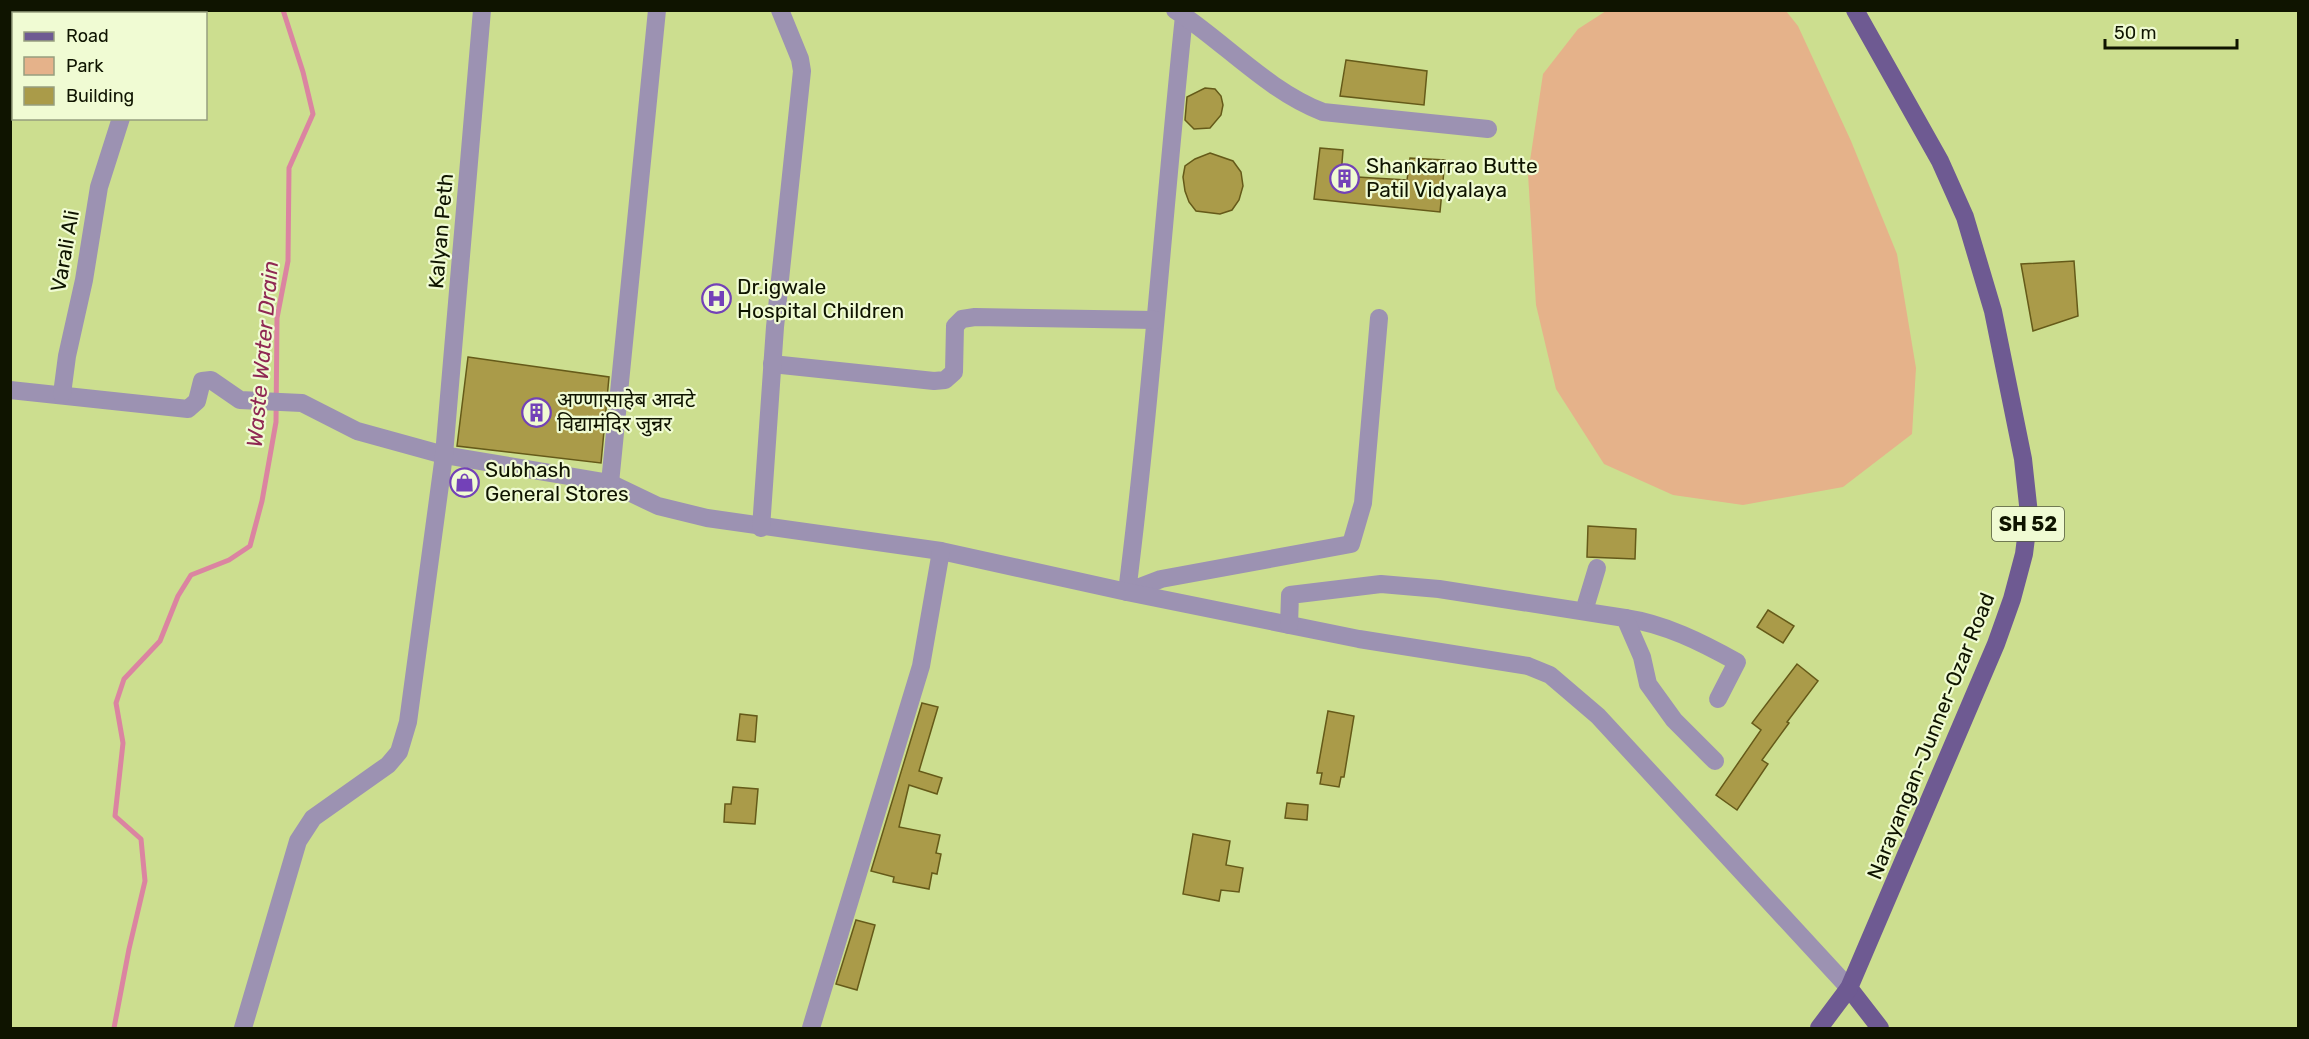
<svg xmlns="http://www.w3.org/2000/svg" width="2309" height="1039" viewBox="0 0 2309 1039" font-family="Rubik,'Noto Sans Devanagari',sans-serif">
<style>
.green{fill:#e5b28a}
.lines{fill:none;stroke-linecap:round;stroke-linejoin:round}
.stream{stroke:#db84a1;stroke-width:5}
.building{fill:#aa9b49;stroke:#655a19;stroke-width:1.5}
.minor{stroke:#9c92b2;stroke-width:18}
.major{stroke:#6e5a92;stroke-width:18}
.labels{text-anchor:middle;stroke-width:4.5;stroke-linejoin:round;paint-order:stroke}
.shield{fill:#f0fbd3;stroke:#52593f;stroke-width:1.5}
.shield-label{font-size:20px;font-weight:bold;fill:#0f1400}
.poi-label{font-size:21px;fill:#0f1400;stroke:#f0fbd3;text-anchor:start}
.street-label{font-size:21px;fill:#0f1400;stroke:#f0fbd3}
.water-label{font-size:22px;font-style:italic;fill:#8f2853;stroke:#f0fbd3}
</style>
<rect width="100%" height="100%" fill="#ccde8f"/>
<path class="green" d="M 1606,11 L 1786,11 L 1798,26 L 1851,141 L 1897,254 L 1916,368 L 1912,434 L 1843,487 L 1743,505 L 1673,495 L 1604,464 L 1556,389 L 1536,305 L 1528,174 L 1543,74 L 1578,29 Z"/>
<g class="lines">
<path class="stream" d="M 114,1028 L 129,949 L 145,881 L 141,839 L 115,816 L 123,743 L 116,703 L 124,679 L 160,641 L 178,596 L 191,575 L 229,560 L 250,546 L 262,501 L 276,422 L 277,318 L 288,261 L 289,168 L 313,114 L 303,72 L 283,10"/>
</g>
<g class="building">
<path d="M 1346,60 L 1427,71 L 1424,105 L 1340,96 Z"/>
<path d="M 1205,88 L 1215,89 L 1221,96 L 1223,105 L 1221,115 L 1210,128 L 1194,129 L 1185,120 L 1187,97 Z"/>
<path d="M 1320,148 L 1343,150 L 1341,176 L 1407,180 L 1410,158 L 1445,160 L 1440,212 L 1314,199 Z"/>
<path d="M 1210,153 L 1233,161 L 1241,172 L 1243,186 L 1239,200 L 1232,210 L 1220,214 L 1196,211 L 1189,202 L 1185,191 L 1183,177 L 1185,166 L 1195,159 Z"/>
<path d="M 2074,261 L 2078,316 L 2033,331 L 2021,264 Z"/>
<path d="M 468,357 L 609,377 L 601,463 L 457,446 Z"/>
<path d="M 1588,526 L 1636,529 L 1635,559 L 1587,557 Z"/>
<path d="M 1768,610 L 1794,626 L 1783,643 L 1757,627 Z"/>
<path d="M 1797,664 L 1818,681 L 1787,722 L 1789,723 L 1762,760 L 1768,764 L 1737,810 L 1716,795 L 1761,730 L 1752,723 Z"/>
<path d="M 922,703 L 938,707 L 919,771 L 942,778 L 937,794 L 909,785 L 899,827 L 940,835 L 936,853 L 941,854 L 937,874 L 932,873 L 929,889 L 893,882 L 894,877 L 871,871 Z"/>
<path d="M 1328,711 L 1354,716 L 1344,777 L 1341,777 L 1339,787 L 1320,784 L 1322,773 L 1317,773 Z"/>
<path d="M 740,714 L 757,716 L 755,742 L 737,740 Z"/>
<path d="M 733,787 L 758,789 L 755,824 L 724,822 L 725,804 L 731,804 Z"/>
<path d="M 1287,803 L 1308,805 L 1307,820 L 1285,818 Z"/>
<path d="M 1193,834 L 1230,841 L 1226,865 L 1243,868 L 1239,892 L 1221,890 L 1219,901 L 1183,894 Z"/>
<path d="M 856,920 L 875,925 L 857,990 L 836,984 Z"/>
</g>
<g class="lines">
<g class="minor">
<path d="M 1175,10 L 1184,16 C 1164,208 1151,401 1127,592 L 1161,579 L 1351,544 L 1363,503 L 1379,318"/>
<path d="M 151,14 L 152,10"/>
<path d="M 10,16 L 14,16"/>
<path d="M 1184,16 C 1230,48 1271,92 1323,112 L 1488,129"/>
<path d="M 772,364 L 934,381 L 945,380 L 954,372 L 955,326 L 962,319 L 975,317 L 1155,320"/>
<path d="M 10,390 L 188,409 L 197,401 L 202,381 L 211,380 L 240,400 L 302,403 L 357,431 L 444,455 L 610,483 L 658,506 L 707,518 L 941,551 L 1127,592 L 1359,639 L 1528,666 L 1550,675 L 1598,716 L 1849,988"/>
<path d="M 62,394 L 67,356 L 84,280 L 99,187 L 121,118"/>
<path d="M 610,483 L 657,10"/>
<path d="M 761,528 L 775,327 L 802,71 L 800,59 L 780,10"/>
<path d="M 1584,611 L 1597,568"/>
<path d="M 1625,618 C 1665,624 1701,642 1737,662 L 1718,699"/>
<path d="M 1289,625 L 1290,595 L 1381,584 L 1439,589 L 1625,618 L 1642,657 L 1648,684 L 1674,720 L 1715,761"/>
<path d="M 243,1028 L 298,841 L 313,818 L 388,765 L 399,752 L 408,722 L 444,455 L 482,10"/>
<path d="M 811,1028 L 921,666 L 941,551"/>
</g>
<g class="major">
<path d="M 1849,988 L 1880,1028"/>
<path d="M 1819,1028 L 1849,988 L 1996,644 L 2012,599 L 2024,554 L 2029,514 L 2023,459 L 1993,311 L 1965,217 L 1940,161 L 1855,10"/>
</g>
</g>
<defs>
<symbol id="building-ring" viewBox="-11 -11 22 22"><circle r="9.5" fill="#f0fbd3" stroke="#7341b8" stroke-width="1.5"/><path d="M-4-6H4V6H1V3H-1V6H-4ZM-2.5-4.3h1.7v1.8h-1.7ZM.8-4.3h1.7v1.8H.8ZM-2.5-1h1.7V.8h-1.7ZM.8-1h1.7V.8H.8Z" fill="#7341b8"/></symbol>
<symbol id="hospital-ring" viewBox="-11 -11 22 22"><circle r="9.5" fill="#f0fbd3" stroke="#7341b8" stroke-width="1.5"/><path d="M-5-5h3v3.5h4V-5h3V5h-3V1.5h-4V5h-3Z" fill="#7341b8"/></symbol>
<symbol id="shop-ring" viewBox="-11 -11 22 22"><circle r="9.5" fill="#f0fbd3" stroke="#7341b8" stroke-width="1.5"/><path d="M-5-2.5h2.3a2.7 3.5 0 0 1 5.4 0H5L5.5 6h-11ZM-1.5-2.5h3a1.5 2.3 0 0 0-3 0Z" fill="#7341b8"/></symbol>
</defs>
<g fill-rule="evenodd">
<use href="#building-ring" x="1328" y="162" width="33" height="33"/>
<use href="#hospital-ring" x="700" y="282" width="33" height="33"/>
<use href="#building-ring" x="520" y="396" width="33" height="33"/>
<use href="#shop-ring" x="448" y="466" width="33" height="33"/>
</g>
<g class="labels">
<rect class="shield" x="1992" y="507" width="72" height="34" rx="4.5"/>
<g class="shield-label">
<text x="2028" y="531">SH 52</text>
</g>
<g class="poi-label">
<text x="1366" y="173">Shankarrao Butte<tspan x="1366" dy="24">Patil Vidyalaya</tspan></text>
<text x="737" y="294">Dr.igwale<tspan x="737" dy="24">Hospital Children</tspan></text>
<text x="557" y="407">अण्णासाहेब आवटे<tspan x="557" dy="24">विद्यामंदिर जुन्नर</tspan></text>
<text x="485" y="477">Subhash<tspan x="485" dy="24">General Stores</tspan></text>
</g>
<g class="street-label">
<text transform="translate(441 231) rotate(-85)" y="7">Kalyan Peth</text>
<text transform="translate(65 251) rotate(-80)" y="7">Varali Ali</text>
<text transform="translate(1931 736) rotate(-68)" y="7">Narayangan-Junner-Ozar Road</text>
</g>
<g class="water-label">
<text transform="translate(262 354) rotate(-85)" y="8">Waste Water Drain</text>
</g>
</g>
<rect width="2309" height="1039" fill="none" stroke="#0f1400" stroke-width="24"/>
<rect x="12" y="12" width="195" height="108" fill="#f0fbd3" stroke="#969f7f" stroke-width="1.5"/>
<rect x="24" y="32" width="30" height="9" fill="#6e5a92" stroke="#969f7f" stroke-width="1.5"/>
<text x="66" y="42" font-size="18" fill="#0f1400">Road</text>
<rect x="24" y="57" width="30" height="18" fill="#e5b28a" stroke="#969f7f" stroke-width="1.5"/>
<text x="66" y="72" font-size="18" fill="#0f1400">Park</text>
<rect x="24" y="87" width="30" height="18" fill="#aa9b49" stroke="#969f7f" stroke-width="1.5"/>
<text x="66" y="102" font-size="18" fill="#0f1400">Building</text>
<path d="M2105 39v9h132v-9" fill="none" stroke="#0f1400" stroke-width="3"/>
<text x="2114" y="39" font-size="18" fill="#0f1400" stroke="#f0fbd3" stroke-width="4.5" paint-order="stroke">50 m</text>
</svg>
